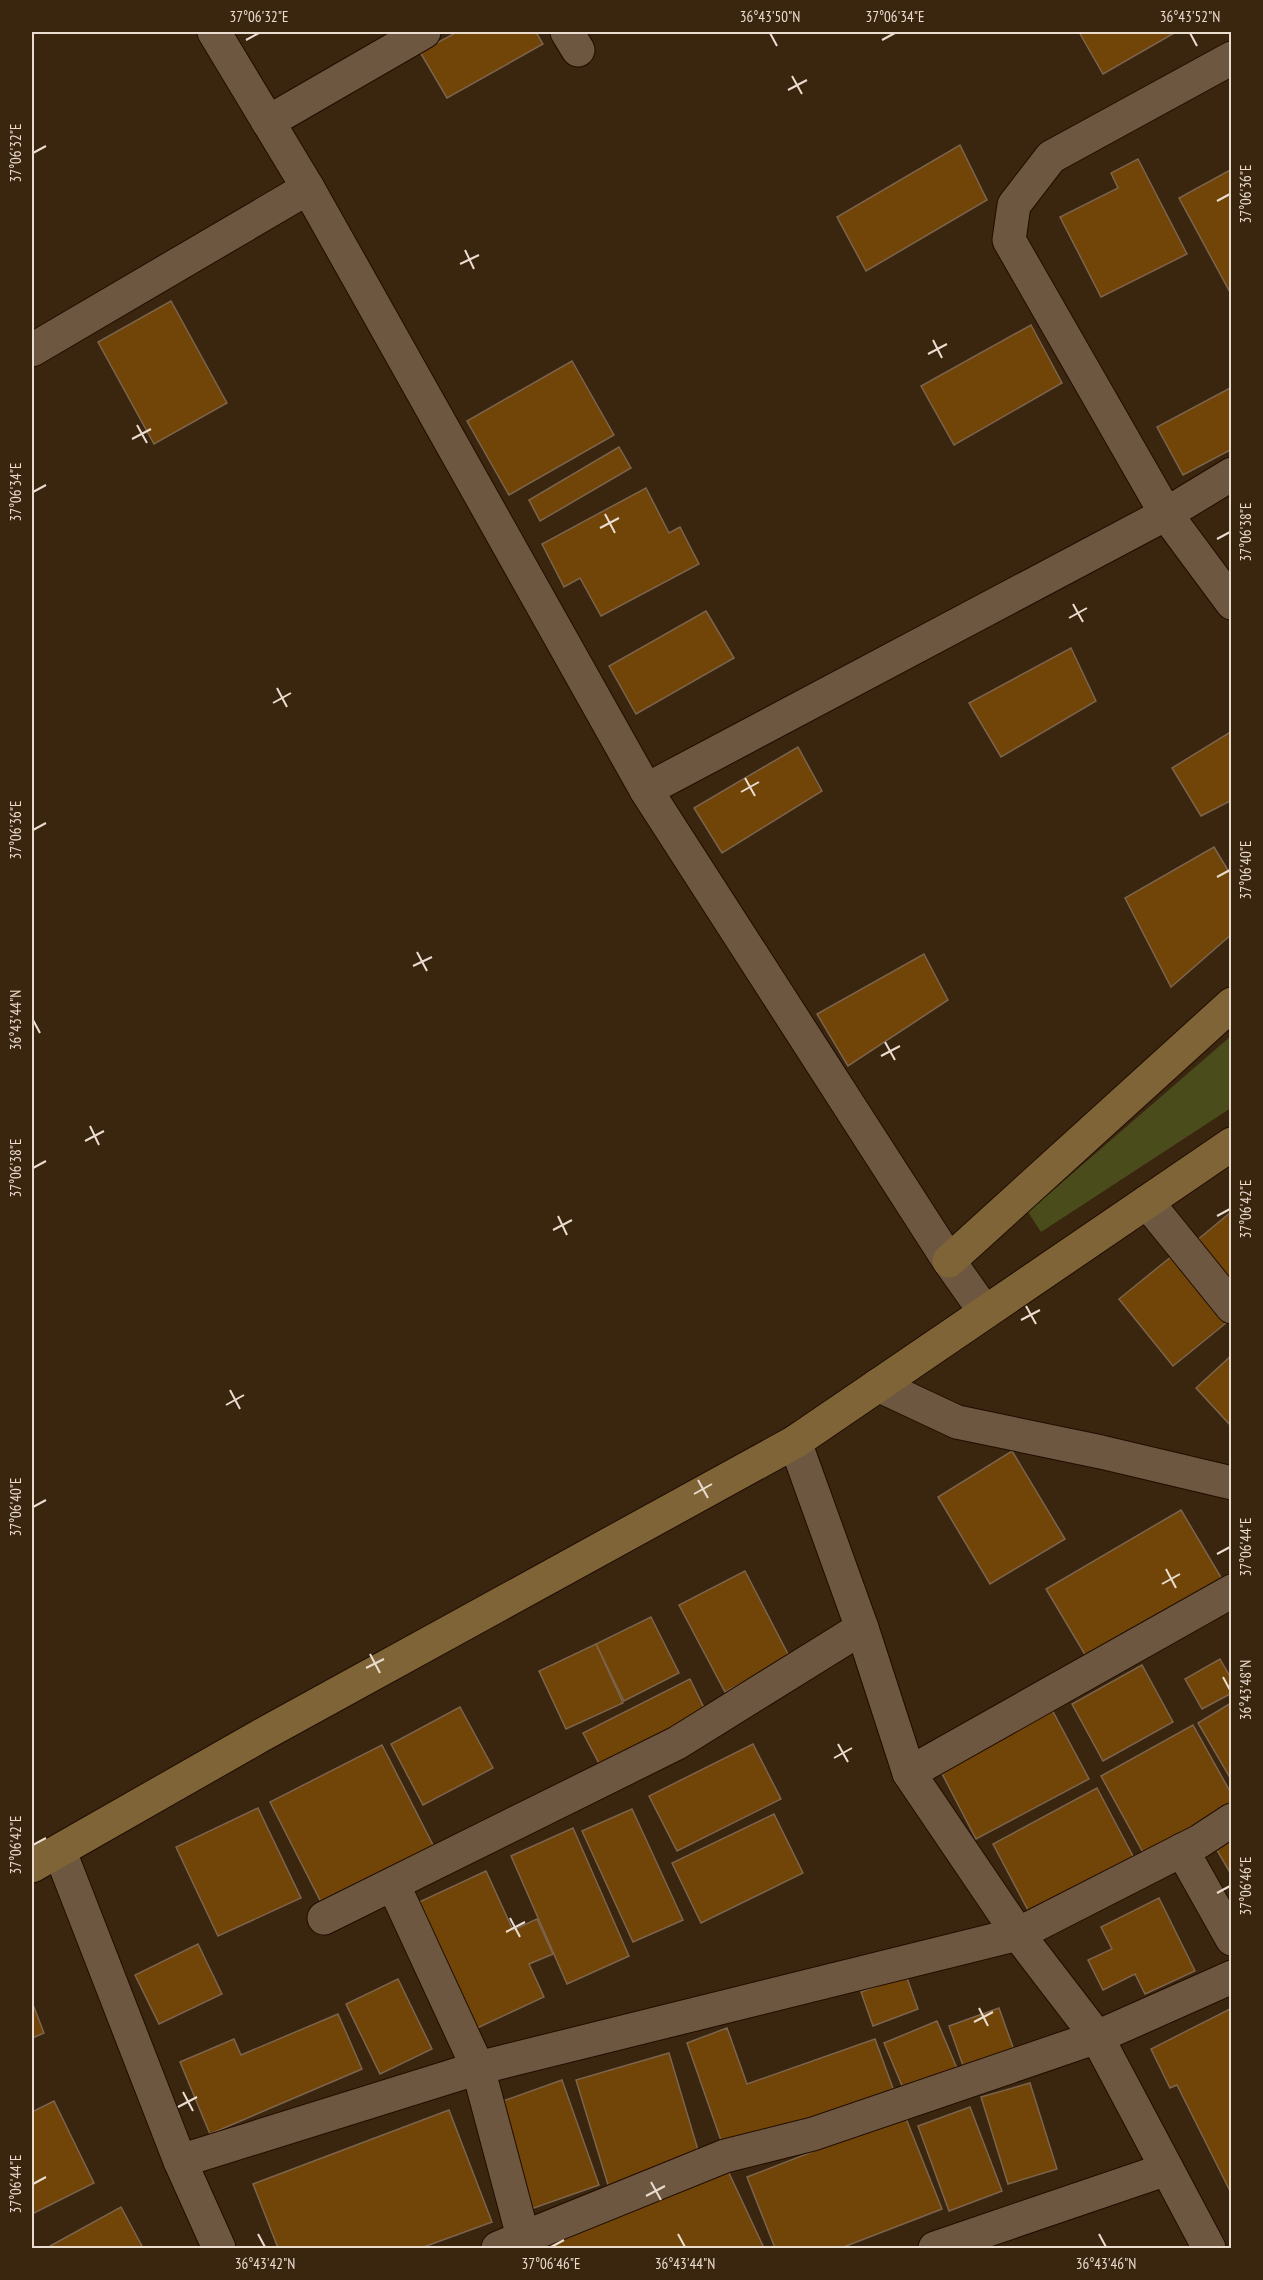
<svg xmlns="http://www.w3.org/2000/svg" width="1263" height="2280" viewBox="0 0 1263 2280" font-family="'PT Sans Narrow',sans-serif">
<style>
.green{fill:#4b4c1c}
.building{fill:#714408;stroke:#7d644d;stroke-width:1.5}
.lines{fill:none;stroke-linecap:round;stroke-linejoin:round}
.street-casing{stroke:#200d00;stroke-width:35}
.secondary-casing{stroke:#200d00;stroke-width:35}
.street{stroke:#6e5740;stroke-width:33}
.secondary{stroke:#7f6437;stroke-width:33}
.ticks{fill:none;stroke:#eadccf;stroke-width:2}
.neatline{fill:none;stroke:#eadccf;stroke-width:2}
.ticks-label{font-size:15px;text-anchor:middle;fill:#eadccf}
</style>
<rect width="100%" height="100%" fill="#3a250f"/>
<path class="green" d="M 1231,1036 L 1231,1108 L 1041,1232 L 1028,1212 Z"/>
<g class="building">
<path d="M 457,32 L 536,32 L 543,44 L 447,98 L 420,52 Z"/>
<path d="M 1079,32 L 1176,32 L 1103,74 Z"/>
<path d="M 960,145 L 987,200 L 866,271 L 837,217 Z"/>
<path d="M 1138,159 L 1187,254 L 1101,297 L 1060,217 L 1118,188 L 1111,173 Z"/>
<path d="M 1232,169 L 1232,296 L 1179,198 Z"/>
<path d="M 171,301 L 227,403 L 154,444 L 98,342 Z"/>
<path d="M 1031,325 L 1062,383 L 954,445 L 921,386 Z"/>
<path d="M 572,361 L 614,435 L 509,495 L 467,421 Z"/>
<path d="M 1232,387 L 1232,449 L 1183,475 L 1157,427 Z"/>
<path d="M 619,447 L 631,468 L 540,521 L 529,500 Z"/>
<path d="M 646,488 L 669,533 L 680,527 L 699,564 L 601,616 L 580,578 L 564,587 L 542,544 Z"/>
<path d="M 706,611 L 734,658 L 636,714 L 609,666 Z"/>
<path d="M 1071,648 L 1096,701 L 1001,757 L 969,703 Z"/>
<path d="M 1232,731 L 1232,800 L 1201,816 L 1172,768 Z"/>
<path d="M 798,747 L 822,791 L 722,853 L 694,808 Z"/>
<path d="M 1214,847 L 1232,877 L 1232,934 L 1171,987 L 1125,898 Z"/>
<path d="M 924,954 L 948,1000 L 848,1066 L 817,1014 Z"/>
<path d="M 1231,1212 L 1232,1212 L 1232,1296 L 1190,1246 Z"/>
<path d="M 1172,1256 L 1226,1323 L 1173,1366 L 1119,1299 Z"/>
<path d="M 1232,1355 L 1232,1427 L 1196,1388 Z"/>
<path d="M 1012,1451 L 1065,1539 L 990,1584 L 938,1497 Z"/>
<path d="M 1181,1510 L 1225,1584 L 1090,1663 L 1046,1589 Z"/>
<path d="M 745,1571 L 790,1658 L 725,1692 L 679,1605 Z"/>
<path d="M 651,1617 L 679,1673 L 624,1701 L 596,1644 Z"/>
<path d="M 596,1644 L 623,1703 L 566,1729 L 539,1671 Z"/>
<path d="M 1220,1659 L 1232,1680 L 1232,1693 L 1202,1709 L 1185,1679 Z"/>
<path d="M 1142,1665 L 1173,1722 L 1103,1761 L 1072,1704 Z"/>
<path d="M 690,1679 L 708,1716 L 602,1769 L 583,1733 Z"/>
<path d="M 1231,1703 L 1232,1704 L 1232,1781 L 1198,1723 Z"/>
<path d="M 1050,1706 L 1089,1779 L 976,1839 L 938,1766 Z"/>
<path d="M 460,1707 L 493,1768 L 423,1805 L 391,1744 Z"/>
<path d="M 1193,1725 L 1232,1795 L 1232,1808 L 1145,1856 L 1101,1776 Z"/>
<path d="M 753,1744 L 781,1799 L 677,1851 L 649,1796 Z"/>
<path d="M 382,1745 L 434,1847 L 322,1904 L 270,1802 Z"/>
<path d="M 1097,1788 L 1134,1858 L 1030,1914 L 993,1844 Z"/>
<path d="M 258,1808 L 301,1898 L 218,1936 L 176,1847 Z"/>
<path d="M 632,1809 L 683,1920 L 633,1942 L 582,1831 Z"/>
<path d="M 774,1814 L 803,1873 L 701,1923 L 672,1863 Z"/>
<path d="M 573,1828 L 629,1956 L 567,1984 L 511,1856 Z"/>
<path d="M 1232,1835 L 1232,1876 L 1214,1845 Z"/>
<path d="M 486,1871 L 513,1930 L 537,1919 L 553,1954 L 529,1964 L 544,1997 L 475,2029 L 417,1903 Z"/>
<path d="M 1159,1898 L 1195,1971 L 1145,1994 L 1135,1974 L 1103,1990 L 1088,1960 L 1112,1949 L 1101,1927 Z"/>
<path d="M 198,1944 L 222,1994 L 159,2024 L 135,1975 Z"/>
<path d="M 906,1975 L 918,2009 L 873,2026 L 861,1992 Z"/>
<path d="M 398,1979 L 432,2049 L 380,2074 L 346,2004 Z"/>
<path d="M 32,2002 L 44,2033 L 32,2038 Z"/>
<path d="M 999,2008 L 1015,2053 L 965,2071 L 949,2026 Z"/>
<path d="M 1232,2008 L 1232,2195 L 1177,2085 L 1170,2088 L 1151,2049 Z"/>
<path d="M 338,2014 L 362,2069 L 210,2134 L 180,2062 L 234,2039 L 241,2055 Z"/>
<path d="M 937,2021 L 959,2073 L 906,2095 L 884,2043 Z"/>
<path d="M 727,2028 L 747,2084 L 875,2039 L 894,2091 L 725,2152 L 687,2043 Z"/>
<path d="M 669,2053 L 701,2160 L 609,2188 L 576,2080 Z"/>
<path d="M 562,2080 L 599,2185 L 528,2210 L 492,2105 Z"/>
<path d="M 1030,2083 L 1057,2169 L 1008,2184 L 981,2097 Z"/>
<path d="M 54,2101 L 94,2183 L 32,2214 L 32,2112 Z"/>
<path d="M 970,2107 L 1002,2191 L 949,2211 L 918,2126 Z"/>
<path d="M 449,2110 L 492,2222 L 421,2248 L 278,2248 L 253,2184 Z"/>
<path d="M 905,2116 L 942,2209 L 841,2248 L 775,2248 L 747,2177 Z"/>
<path d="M 722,2158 L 764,2248 L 536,2248 Z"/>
<path d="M 121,2207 L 143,2248 L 51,2248 L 50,2246 Z"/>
</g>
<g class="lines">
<defs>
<g id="street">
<path d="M 214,32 L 308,188 L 646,790 L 949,1261 L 985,1312"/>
<path d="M 567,32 L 578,50"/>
<path d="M 1232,58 L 1051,157 L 1014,205 L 1009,240 L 1166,514 L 1232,603"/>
<path d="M 268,122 L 424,32"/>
<path d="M 32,350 L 308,188"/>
<path d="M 646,790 L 1166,514 L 1232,474"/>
<path d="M 1147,1202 L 1232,1307"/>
<path d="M 878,1385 L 957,1422 L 1101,1452 L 1232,1483"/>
<path d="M 795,1442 L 862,1628 L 909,1773 L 1018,1934 L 1097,2037 L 1209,2248"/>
<path d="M 909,1773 L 1232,1591"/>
<path d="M 1182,1850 L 1232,1939"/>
<path d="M 60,1852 L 180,2161 L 219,2248"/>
<path d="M 393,1884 L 478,2068 L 526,2248"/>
<path d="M 324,1918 L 677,1743 L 862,1628"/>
<path d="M 180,2161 L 478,2068 L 1018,1934 L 1200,1841 L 1232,1820"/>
<path d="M 498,2248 L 725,2156 L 813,2134 L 1097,2037 L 1232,1977"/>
<path d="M 935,2248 L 1167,2169"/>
</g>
<g id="secondary">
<path d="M 949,1261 L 1232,1004"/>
<path d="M 32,1866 L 260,1736 L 795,1442 L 1232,1144"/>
</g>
</defs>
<use href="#street" class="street-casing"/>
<use href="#secondary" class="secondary-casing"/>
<use href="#street" class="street"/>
<use href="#secondary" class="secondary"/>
</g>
<path class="ticks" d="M 770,33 L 777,46M 1190,33 L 1197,46M 246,40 L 259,33M 882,40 L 895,33M 792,76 L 802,94M 788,90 L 807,80M 33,153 L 46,146M 1217,201 L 1230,194M 465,250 L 474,269M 460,264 L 479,255M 933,340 L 942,358M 928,354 L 947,344M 137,425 L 147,443M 132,439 L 151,429M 33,492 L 46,485M 605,514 L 615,533M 600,528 L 619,518M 1217,539 L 1230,532M 1073,604 L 1083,622M 1069,618 L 1087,608M 277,688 L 287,707M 273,703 L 291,693M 745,778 L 755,796M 741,792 L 759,782M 33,830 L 46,823M 1217,877 L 1230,870M 417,952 L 427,971M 413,966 L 432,957M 33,1020 L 40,1033M 885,1042 L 895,1060M 881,1056 L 900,1046M 90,1126 L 99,1145M 85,1141 L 104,1131M 33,1168 L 46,1161M 558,1216 L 567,1235M 1217,1216 L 1230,1209M 553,1230 L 572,1220M 1026,1306 L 1036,1324M 1021,1320 L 1040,1310M 230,1390 L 240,1409M 226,1405 L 244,1395M 698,1480 L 708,1498M 694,1494 L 712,1484M 33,1507 L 46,1500M 1217,1554 L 1230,1547M 1166,1569 L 1176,1588M 1162,1584 L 1180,1574M 370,1654 L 380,1673M 366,1668 L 384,1659M 1223,1677 L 1230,1690M 838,1744 L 848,1762M 834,1758 L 852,1748M 33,1845 L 46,1838M 1217,1893 L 1230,1886M 510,1918 L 520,1937M 506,1932 L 525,1922M 979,2008 L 988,2026M 974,2022 L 993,2012M 183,2092 L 193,2111M 178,2107 L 197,2097M 651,2182 L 661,2200M 33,2184 L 46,2177M 646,2196 L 665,2186M 258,2234 L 265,2247M 678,2234 L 685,2247M 1099,2234 L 1106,2247M 551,2247 L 564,2240"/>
<rect width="1263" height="2280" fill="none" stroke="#3a250f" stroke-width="66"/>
<rect x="33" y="33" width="1197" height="2214" class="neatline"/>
<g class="ticks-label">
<text x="259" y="22">37°06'32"E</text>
<text x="770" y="22">36°43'50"N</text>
<text x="895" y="22">37°06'34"E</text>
<text x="1190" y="22">36°43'52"N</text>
<text transform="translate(16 153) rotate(-90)" y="5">37°06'32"E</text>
<text transform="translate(1246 194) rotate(-90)" y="5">37°06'36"E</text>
<text transform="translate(16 492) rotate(-90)" y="5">37°06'34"E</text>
<text transform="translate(1246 532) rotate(-90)" y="5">37°06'38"E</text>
<text transform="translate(16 830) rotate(-90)" y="5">37°06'36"E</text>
<text transform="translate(1246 870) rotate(-90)" y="5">37°06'40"E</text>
<text transform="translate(16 1020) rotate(-90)" y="5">36°43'44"N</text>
<text transform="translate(16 1168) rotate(-90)" y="5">37°06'38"E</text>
<text transform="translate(1246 1209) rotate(-90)" y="5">37°06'42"E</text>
<text transform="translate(16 1507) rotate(-90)" y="5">37°06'40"E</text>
<text transform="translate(1246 1547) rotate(-90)" y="5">37°06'44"E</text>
<text transform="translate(1246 1690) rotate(-90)" y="5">36°43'48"N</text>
<text transform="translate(16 1845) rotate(-90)" y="5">37°06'42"E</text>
<text transform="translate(1246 1886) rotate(-90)" y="5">37°06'46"E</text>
<text transform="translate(16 2184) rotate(-90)" y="5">37°06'44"E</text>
<text x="265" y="2269">36°43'42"N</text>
<text x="551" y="2269">37°06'46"E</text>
<text x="685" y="2269">36°43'44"N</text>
<text x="1106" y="2269">36°43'46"N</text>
</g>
</svg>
